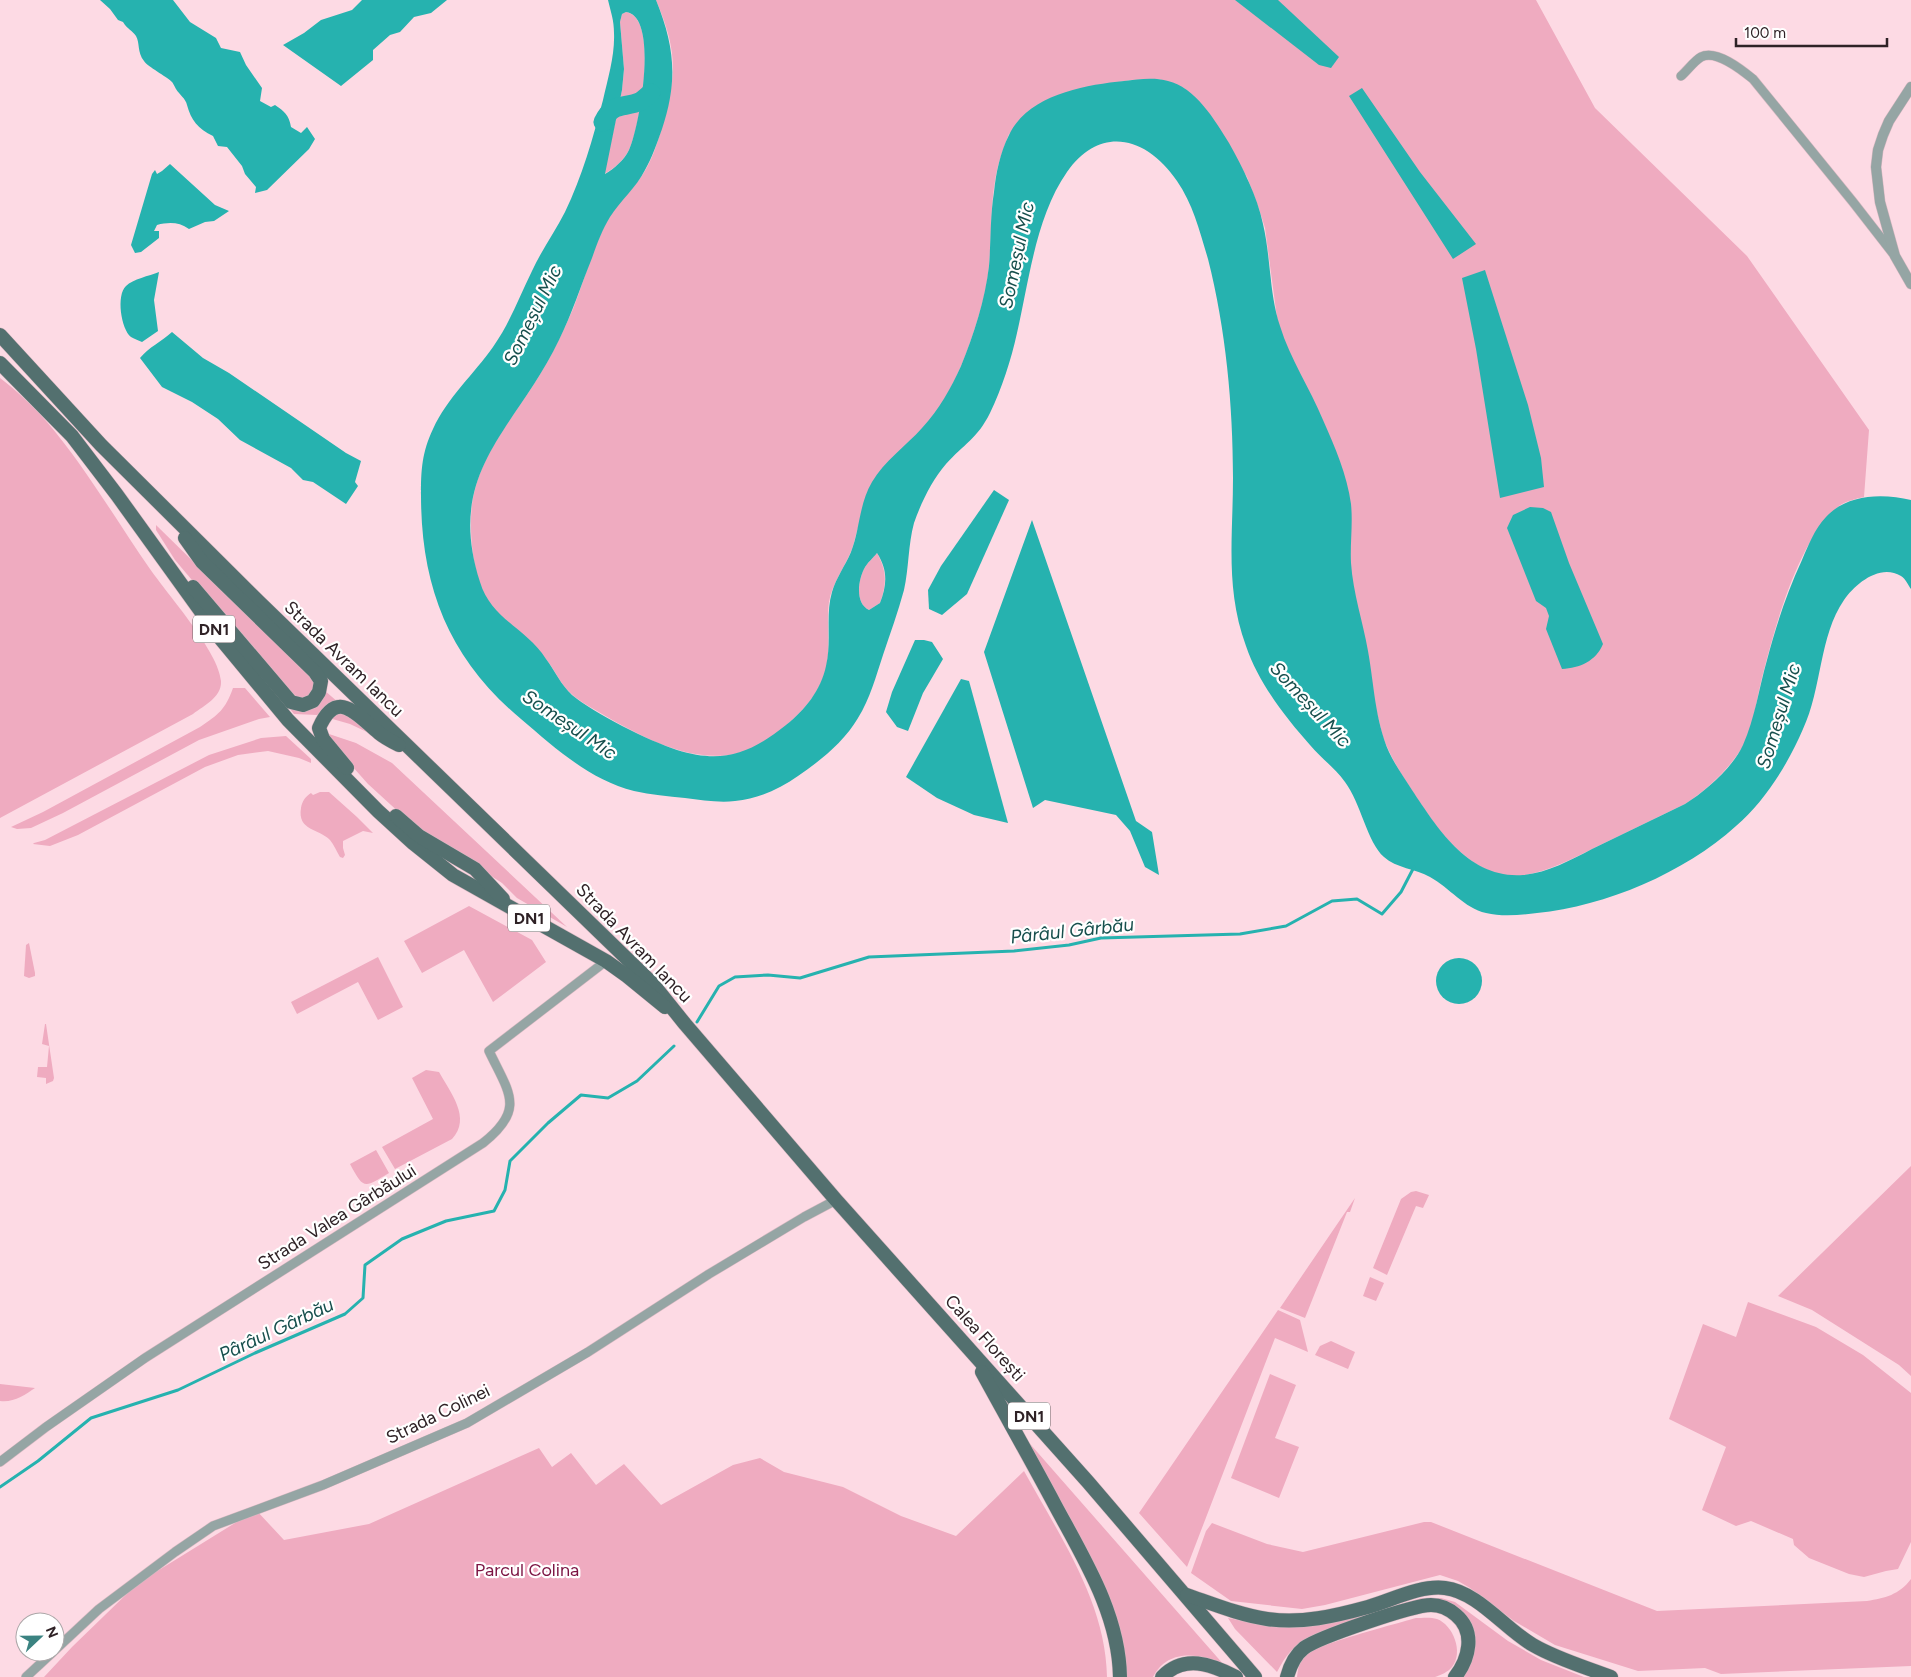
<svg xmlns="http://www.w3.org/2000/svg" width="1911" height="1677" viewBox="0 0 1911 1677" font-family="Figtree,sans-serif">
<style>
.green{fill:#efabc0}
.water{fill:#26b2af;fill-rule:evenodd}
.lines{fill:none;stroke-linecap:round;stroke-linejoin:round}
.stream{stroke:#26b2af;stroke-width:3}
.river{stroke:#26b2af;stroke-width:19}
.minor-casing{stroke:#d8b9c2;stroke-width:10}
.tertiary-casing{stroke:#d8b9c2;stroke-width:11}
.primary-casing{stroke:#d8b9c2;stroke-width:15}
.minor{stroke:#95a5a4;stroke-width:9}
.tertiary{stroke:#95a5a4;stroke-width:10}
.primary{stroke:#53706f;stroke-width:14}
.labels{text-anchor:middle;stroke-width:4.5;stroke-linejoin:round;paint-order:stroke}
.shield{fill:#fff;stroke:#6d6467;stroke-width:1}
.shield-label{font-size:16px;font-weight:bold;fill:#2f2226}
.street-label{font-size:18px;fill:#2f2226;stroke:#fff}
.park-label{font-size:18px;fill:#7b1342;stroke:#fff}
.water-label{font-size:19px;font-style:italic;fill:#174f4d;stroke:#fff}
</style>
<rect width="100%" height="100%" fill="#fddae4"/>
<g class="green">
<path d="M 656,0 L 1536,0 L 1595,108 L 1747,256 L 1869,430 L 1864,497 C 1855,499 1846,501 1839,506 C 1797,540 1774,631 1761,682 C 1756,703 1753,729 1742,748 C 1728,770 1707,790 1685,804 C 1655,818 1626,833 1596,847 C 1572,859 1544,874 1517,876 C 1477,877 1445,840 1425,810 C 1409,786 1393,764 1383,737 L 1277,318 L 1265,228 L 1259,209 L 1247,177 L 1207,111 L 1184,88 L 1159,79 L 1131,80 L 1089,87 L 1009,134 C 1005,144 1001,155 998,166 C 990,198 992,232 989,266 C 987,288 981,310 974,331 C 965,359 952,390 935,414 C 930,421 923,427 918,433 C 903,453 891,476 877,497 C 871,506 864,515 859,525 C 856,532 855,541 852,549 C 845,567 832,583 829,602 C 826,625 831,647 826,669 C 819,695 801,713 782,729 C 775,734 768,740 762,744 C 704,776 640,736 590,707 C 580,701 571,695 564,686 C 557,677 553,667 545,658 C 534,646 522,634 509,623 C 503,617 496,613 491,606 C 476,585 471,551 471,526 C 469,465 509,425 539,376 C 552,355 563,332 573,309 C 584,281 592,250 606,223 C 616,203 635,189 646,169 C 654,155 659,138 663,122 C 678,72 676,48 656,0 Z"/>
<path d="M 626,12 C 660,17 640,129 629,150 C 623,161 615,168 604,174 L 622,90 L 624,69 L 620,22 L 622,14 Z"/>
<path d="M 0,378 C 16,390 34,407 47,422 C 86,468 116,520 150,569 C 168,595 219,652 221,681 C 222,697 205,705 193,714 L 0,818 Z"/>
<path d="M 156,525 L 308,674 L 312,679 L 315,688 C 308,698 303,699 291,697 L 175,560 L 156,530 Z"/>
<path d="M 877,553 C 887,571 887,584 880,603 L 869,610 C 855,603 858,581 864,569 C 867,563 873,558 877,553 Z"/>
<path d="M 233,688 L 245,688 L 270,717 L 259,719 L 199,740 L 63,813 L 31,828 L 17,829 L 11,827 L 43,812 L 200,727 C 219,714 225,710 233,688 Z"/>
<path d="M 324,690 L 339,703 L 330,707 L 317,715 L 294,714 L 290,709 Z"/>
<path d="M 334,712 L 346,712 L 369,733 L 350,724 L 329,718 Z"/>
<path d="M 326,733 L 356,743 L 392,763 L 567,927 L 517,898 L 502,883 L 414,826 L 368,784 L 328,739 Z"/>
<path d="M 286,736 L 311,759 L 311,763 L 299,758 L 268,751 L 238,755 L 205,767 L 78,835 L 50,846 L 33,844 L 34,843 L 45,840 L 209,755 L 261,738 Z"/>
<path d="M 320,792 L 329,792 L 357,817 L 373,833 L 363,831 L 343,841 L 343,848 L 345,855 L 343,858 L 340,857 C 337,852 334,845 330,840 C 320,829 297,831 301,808 C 302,801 306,796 311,793 L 313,795 Z"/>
<path d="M 469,906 L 532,940 L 546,962 L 493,1002 L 464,950 L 422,973 L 404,941 Z"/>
<path d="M 29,943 L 35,973 L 35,976 L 29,978 L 24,976 L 26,945 Z"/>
<path d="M 378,957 L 403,1007 L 378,1020 L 358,982 L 297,1014 L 291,1002 Z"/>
<path d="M 45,1024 L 46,1024 L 54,1078 L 53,1081 L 46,1084 L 46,1078 L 37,1077 L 38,1067 L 47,1067 L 49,1046 L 42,1044 Z"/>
<path d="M 426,1070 L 439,1072 C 450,1092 472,1118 452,1139 L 395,1169 L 382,1147 L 433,1119 L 412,1078 Z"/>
<path d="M 376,1150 L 389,1173 C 364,1188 364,1190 350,1164 Z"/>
<path d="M 1911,1166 L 1911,1376 L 1899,1365 L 1812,1310 L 1778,1296 Z"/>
<path d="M 1416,1191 L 1429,1195 L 1423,1208 L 1416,1206 L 1387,1275 L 1373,1268 L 1401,1199 L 1411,1192 Z"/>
<path d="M 1355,1198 L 1350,1212 L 1347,1212 L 1305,1318 L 1280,1308 Z"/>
<path d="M 1370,1277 L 1384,1283 L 1376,1301 L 1363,1296 Z"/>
<path d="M 1748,1302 L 1816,1327 L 1863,1355 L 1911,1393 L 1911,1542 L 1898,1569 L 1886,1571 L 1864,1577 L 1849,1574 L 1809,1558 L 1794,1545 L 1793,1539 L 1751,1521 L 1736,1526 L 1702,1510 L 1726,1447 L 1669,1419 L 1703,1324 L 1736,1337 Z"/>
<path d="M 1278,1310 L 1300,1320 L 1308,1352 L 1275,1338 L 1187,1567 L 1139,1513 Z"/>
<path d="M 1331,1341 L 1355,1352 L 1348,1369 L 1315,1355 L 1320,1346 Z"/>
<path d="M 1270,1374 L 1296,1385 L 1275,1438 L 1299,1447 L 1279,1498 L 1231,1478 Z"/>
<path d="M 0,1384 L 35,1388 C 25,1395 13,1403 0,1401 Z"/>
<path d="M 1024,1437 L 1224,1665 C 1200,1653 1168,1648 1153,1677 L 1123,1677 L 1121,1655 Z"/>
<path d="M 539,1448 L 552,1467 L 571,1453 L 596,1485 L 624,1464 L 661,1505 L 733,1465 L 760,1458 L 784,1472 L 843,1487 L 901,1516 L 956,1536 L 1024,1471 C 1059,1535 1106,1602 1107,1677 L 44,1677 L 72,1647 L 138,1583 L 256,1510 L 284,1540 L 369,1524 Z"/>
<path d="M 1424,1522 L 1431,1522 L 1657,1611 L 1867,1601 C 1885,1598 1899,1595 1911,1579 L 1911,1666 L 1721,1674 L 1705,1668 L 1638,1671 L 1555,1645 L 1514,1621 L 1470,1588 L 1458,1581 L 1440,1575 L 1325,1605 L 1302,1609 L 1231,1601 L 1191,1573 L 1206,1531 L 1212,1523 L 1267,1544 L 1303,1552 Z"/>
<path d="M 1422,1598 L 1441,1598 L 1455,1602 L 1508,1641 L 1541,1660 L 1584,1677 L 1463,1677 C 1480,1654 1468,1639 1459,1616 L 1416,1603 L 1312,1636 C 1294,1644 1286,1655 1277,1672 L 1235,1629 L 1228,1618 C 1240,1620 1251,1623 1263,1625 C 1316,1634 1371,1612 1422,1598 Z"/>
<path d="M 1416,1618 C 1422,1618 1431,1617 1437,1619 C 1453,1625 1464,1652 1452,1667 C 1448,1672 1441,1675 1435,1677 L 1297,1677 C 1298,1669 1299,1662 1305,1655 C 1317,1644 1396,1624 1416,1618 Z"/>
</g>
<g class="water">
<path d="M 100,0 L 173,0 L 190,22 L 216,38 L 221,48 L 240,52 L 246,65 L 262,88 L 260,101 L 271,107 L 275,105 C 284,111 289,115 291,127 L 301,133 L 307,127 L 315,139 L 309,149 L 267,190 L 255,193 L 256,187 L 245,174 L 242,166 L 227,147 L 218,146 L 213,136 C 198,129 191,120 187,105 C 186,99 179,94 176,89 C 175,87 173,83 172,82 C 166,76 148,67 144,61 C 137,52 140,43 136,36 C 132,30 128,30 123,22 L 118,20 L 110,9 Z"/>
<path d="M 362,0 L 447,0 L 431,13 L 414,17 L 400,32 L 390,35 L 373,50 L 373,60 L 341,86 L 283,45 L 304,33 L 321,20 L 352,10 Z"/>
<path d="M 608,0 L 656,0 C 675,47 678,81 662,129 C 657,143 652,158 645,170 C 636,188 620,201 610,217 C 602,230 597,244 592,258 C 581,285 572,314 559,340 C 516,430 444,470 480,582 C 491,619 526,628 546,659 C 555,671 561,685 572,695 C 594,713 649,741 677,750 C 722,764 750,754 786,725 C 805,710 821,690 826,666 C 832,641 825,616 832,592 C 836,578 845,566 851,552 C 860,529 859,504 872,482 C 884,461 906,446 922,428 C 939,410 951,388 961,366 C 974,334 985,300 989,266 C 991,242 990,217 994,192 C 996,173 1000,153 1009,135 C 1028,95 1084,85 1124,81 C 1138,79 1155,77 1168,81 C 1195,87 1215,120 1229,143 C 1243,168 1257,196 1263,224 C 1271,258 1269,293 1280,326 C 1290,359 1310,388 1323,420 C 1335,447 1347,475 1351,504 C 1353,524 1350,544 1351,563 C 1353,593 1363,622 1368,651 C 1374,684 1375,720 1389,752 C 1395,765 1404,777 1412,790 C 1438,829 1469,879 1523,875 C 1547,873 1571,860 1592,849 C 1623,834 1654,819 1685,804 C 1706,791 1733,767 1743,745 C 1755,718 1759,688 1767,660 C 1776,626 1787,592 1802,560 C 1808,546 1815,528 1826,517 C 1847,494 1882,493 1911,500 L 1911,589 C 1908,585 1906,579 1901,576 C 1880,563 1855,584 1844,600 C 1819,636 1822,689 1803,729 C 1788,764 1765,801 1736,826 C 1684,873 1606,906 1537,913 C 1521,915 1502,917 1486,913 C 1464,908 1450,888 1430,877 C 1416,869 1396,868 1384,857 C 1367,842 1361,803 1345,782 C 1335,768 1321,758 1310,745 C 1285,717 1258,682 1246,646 C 1225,589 1233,537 1233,478 C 1233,405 1226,330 1208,259 C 1200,232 1193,204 1177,181 C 1147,137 1101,124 1067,172 C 1036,216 1029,281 1017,333 C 1011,360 1002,388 990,413 C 977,439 964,444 946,464 C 932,480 921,503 914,523 C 908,545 909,568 904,590 C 898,612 890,634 883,655 C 876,676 870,699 858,718 C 844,742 820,761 798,776 C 779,789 759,799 735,801 C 719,803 702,800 685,798 C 668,796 651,795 634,791 C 590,780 555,748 521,719 C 449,659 421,587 421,495 C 421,470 422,452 433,429 C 447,398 474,374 493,347 C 510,323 519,297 532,271 C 541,251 555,232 565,212 C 582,177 593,138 603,100 C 608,78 615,55 614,33 C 614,20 611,13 608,0 ZM 626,12 C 660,16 639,129 629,150 C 624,160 615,168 605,174 L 622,90 L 624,69 L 620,22 L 622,14 ZM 877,553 C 888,570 887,585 880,603 L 869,610 C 855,603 858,581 864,569 C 867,563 873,558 877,553 Z"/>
<path d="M 1235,0 L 1278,0 L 1339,57 L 1331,68 L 1319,65 Z"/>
<path d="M 1362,88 L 1420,172 L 1476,244 L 1453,259 L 1349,96 Z"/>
<path d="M 170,164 L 215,205 L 229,211 L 214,221 L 205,222 L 189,229 C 179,222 169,222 157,225 L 154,231 L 159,231 L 159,238 L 141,252 L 135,253 L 131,245 L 152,174 L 155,170 L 157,174 L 162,171 Z"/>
<path d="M 1485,270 L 1528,405 L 1541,458 L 1544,487 L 1500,498 L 1476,349 L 1462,278 Z"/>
<path d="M 159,272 L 154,300 L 158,331 L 142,342 C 138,340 134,339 131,337 C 121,329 116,295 126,286 C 133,279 149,276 159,272 Z"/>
<path d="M 172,332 L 203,358 L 229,373 L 346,453 L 361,461 L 355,482 L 358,486 L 346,504 L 313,482 L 303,480 L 291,468 L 240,440 L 218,419 L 192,402 L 162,387 L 140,358 C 149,347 161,342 172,332 Z"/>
<path d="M 994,490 L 1009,500 L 967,594 L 942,615 L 929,609 L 928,590 L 941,566 Z"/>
<path d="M 1530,507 L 1543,508 L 1551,512 L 1569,563 L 1603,644 C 1596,661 1580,668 1562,669 L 1546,629 L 1549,616 L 1546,608 L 1536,601 L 1507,528 L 1513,515 Z"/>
<path d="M 1032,520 L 1136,821 L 1152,832 L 1159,875 L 1145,867 L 1130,831 L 1116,815 L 1045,800 L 1033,808 L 984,652 Z"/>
<path d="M 915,640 L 924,640 L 932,642 L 943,659 L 923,693 L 908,731 L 897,727 L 886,712 L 892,692 Z"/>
<path d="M 961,679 L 969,681 L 1008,823 L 974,815 L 937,798 L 906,777 Z"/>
<circle cx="1459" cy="981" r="23"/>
</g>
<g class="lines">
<g class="stream">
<path d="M 697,1022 L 719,986 L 735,977 L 768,975 L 800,978 L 869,957 L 1014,951 L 1069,945 L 1101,938 L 1240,934 L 1286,926 L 1332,901 L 1357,899 L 1382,914 L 1401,892 L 1414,867"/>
<path d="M 0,1487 L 38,1461 L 91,1418 L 178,1390 L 255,1353 L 345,1314 L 363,1298 L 365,1265 L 402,1239 L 446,1221 L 494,1211 L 505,1190 L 510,1161 L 548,1123 L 581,1095 L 608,1098 L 637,1081 L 674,1046"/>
</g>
<path class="river" d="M 603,122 C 613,101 624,109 641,101 C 644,99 648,95 651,93"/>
<defs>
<g id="minor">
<path d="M 1681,76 C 1687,71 1694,61 1701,57 C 1716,49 1742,70 1753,79 L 1853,202 L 1895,256"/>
<path d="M 0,1462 L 46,1427 L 145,1358 L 483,1143 C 526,1109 509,1093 489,1051 L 606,961"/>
<path d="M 55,1650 L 99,1609 L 175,1552 L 213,1526 L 323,1485 L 467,1423 L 588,1352 L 709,1274 L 804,1217 L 836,1200"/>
<path d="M 26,1677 L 53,1652"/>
</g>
<path id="tertiary" d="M 1911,87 L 1889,121 L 1883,135 L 1878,150 L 1876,167 L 1880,202 L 1895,256 L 1911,284"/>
<g id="primary">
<path d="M 0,335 L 101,445 L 259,602 L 652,983 L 685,1024 L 836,1200 L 1088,1482 L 1255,1677"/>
<path d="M 0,363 L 72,436 L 117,495 L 220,638 L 288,720 L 378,811 L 413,843 L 453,875 L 606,961 L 627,976 L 665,1007"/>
<path d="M 185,538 L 202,562 L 315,672 L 321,681 L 319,692 L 313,701 L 303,705 L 291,702 L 193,587"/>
<path d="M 347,768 L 323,739 L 319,728 C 337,687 357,715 379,733 C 385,738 393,742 399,745"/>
<path d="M 396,816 L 419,836 L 475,869 L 503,899"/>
<path d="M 982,1372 C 1006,1416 1031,1460 1055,1505 C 1084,1559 1119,1614 1120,1677"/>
<path d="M 1187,1595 C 1213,1604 1240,1615 1267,1619 C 1302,1624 1335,1616 1368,1607 C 1392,1600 1420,1585 1445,1588 C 1478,1592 1505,1629 1533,1645 C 1557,1659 1585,1667 1611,1677"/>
<path d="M 1162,1677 C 1184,1654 1211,1664 1236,1677"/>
<path d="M 1287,1677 C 1290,1666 1295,1655 1304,1648 C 1319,1637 1413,1605 1431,1605 C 1441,1605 1449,1609 1456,1615 C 1476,1632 1469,1659 1455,1677"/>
</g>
</defs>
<use href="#minor" class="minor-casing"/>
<use href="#tertiary" class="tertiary-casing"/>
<use href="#primary" class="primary-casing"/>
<use href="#minor" class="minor"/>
<use href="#tertiary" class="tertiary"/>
<use href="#primary" class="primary"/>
</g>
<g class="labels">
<g class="shield">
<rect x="193" y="615.5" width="42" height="27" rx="4"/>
<rect x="508" y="904.5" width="42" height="27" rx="4"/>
<rect x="1008" y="1402.5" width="42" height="27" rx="4"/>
</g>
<g class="shield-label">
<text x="214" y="635">DN1</text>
<text x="529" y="924">DN1</text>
<text x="1029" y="1422">DN1</text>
</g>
<g class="street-label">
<text transform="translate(344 659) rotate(44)" y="6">Strada Avram Iancu</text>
<text transform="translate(634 943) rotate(46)" y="6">Strada Avram Iancu</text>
<text transform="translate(337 1217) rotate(-32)" y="6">Strada Valea Gârbăului</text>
<text transform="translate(985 1338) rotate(48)" y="6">Calea Florești</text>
<text transform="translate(438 1414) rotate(-26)" y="6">Strada Colinei</text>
</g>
<g class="park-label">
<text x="527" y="1576">Parcul Colina</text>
</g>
<g class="water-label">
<text transform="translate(1016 255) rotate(-78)" y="7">Someșul Mic</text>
<text transform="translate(532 315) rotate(-64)" y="7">Someșul Mic</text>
<text transform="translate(1311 704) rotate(47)" y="7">Someșul Mic</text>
<text transform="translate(1778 716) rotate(-73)" y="7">Someșul Mic</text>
<text transform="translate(570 724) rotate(34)" y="7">Someșul Mic</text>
<text transform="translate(1072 930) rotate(-6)" y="7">Pârâul Gârbău</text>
<text transform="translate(276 1329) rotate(-25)" y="7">Pârâul Gârbău</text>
</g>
</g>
<g transform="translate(40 1637) rotate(68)"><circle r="24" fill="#ffffff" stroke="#aca7a8"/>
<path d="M0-4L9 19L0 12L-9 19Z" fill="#3b8381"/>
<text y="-8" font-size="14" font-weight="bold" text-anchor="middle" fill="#2f2226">N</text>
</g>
<path d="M1736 38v8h151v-8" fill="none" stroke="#2f2226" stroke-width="2.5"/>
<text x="1744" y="38" font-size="15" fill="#2f2226" stroke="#ffffff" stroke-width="4" paint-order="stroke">100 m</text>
</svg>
